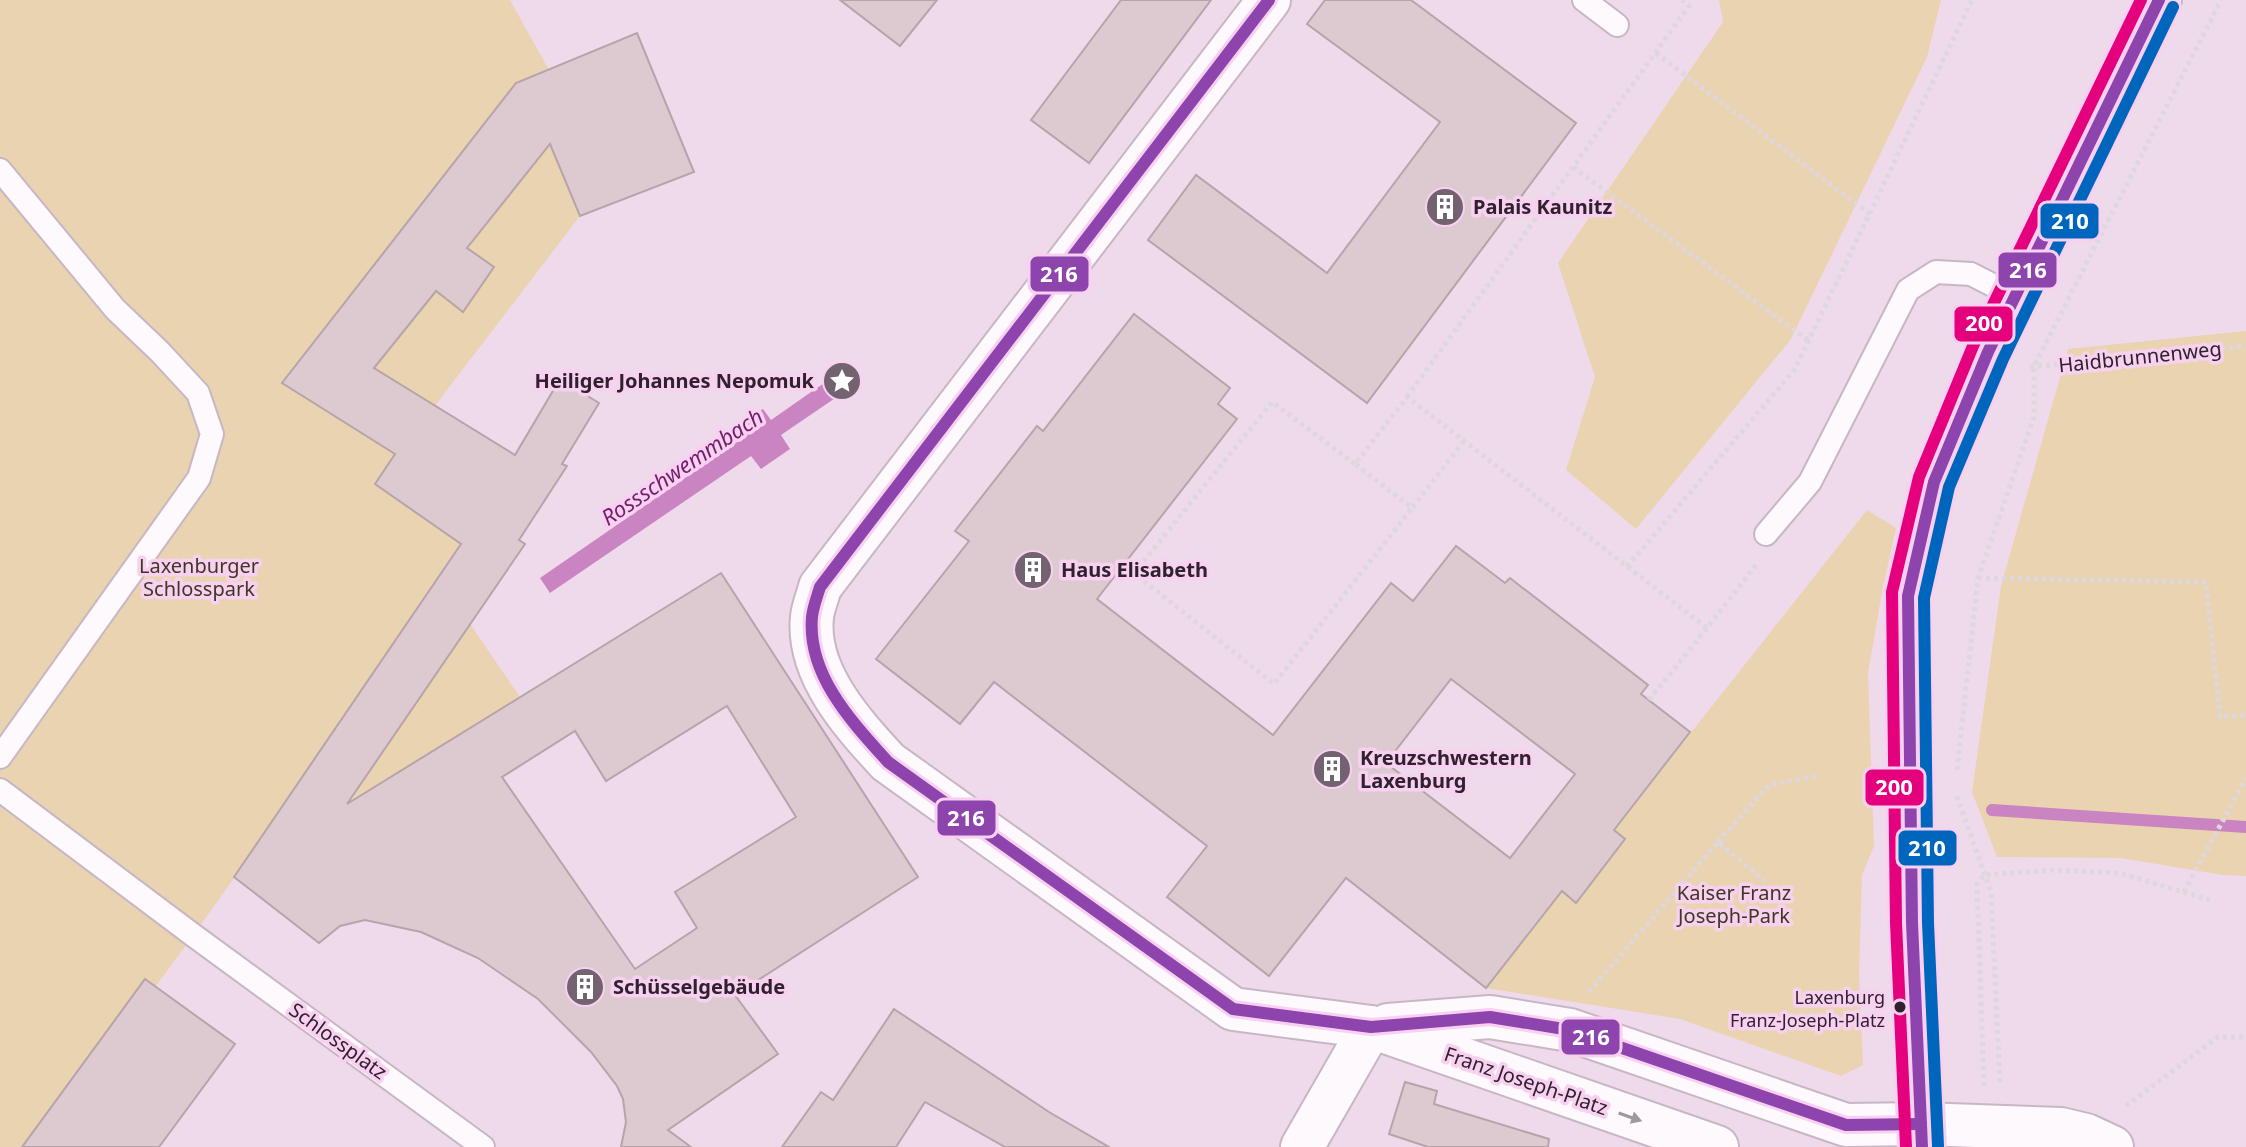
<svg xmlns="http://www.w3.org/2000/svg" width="2246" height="1147" viewBox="0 0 2246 1147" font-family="'Noto Sans',sans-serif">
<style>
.green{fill:#ead3b1}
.water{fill:#cb84c2}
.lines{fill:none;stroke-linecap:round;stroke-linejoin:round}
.stream{stroke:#cb84c2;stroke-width:12}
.building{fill:#dccad0;stroke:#b6a4aa;stroke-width:2;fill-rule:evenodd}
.service-casing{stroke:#c7b7c4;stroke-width:26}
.minor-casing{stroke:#c7b7c4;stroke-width:46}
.secondary-casing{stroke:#c7b7c4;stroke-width:48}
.path{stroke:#ded7dd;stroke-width:5;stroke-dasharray:4 4;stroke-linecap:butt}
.service{stroke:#fdf9fc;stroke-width:22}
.minor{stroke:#fdf9fc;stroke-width:42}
.secondary{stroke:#ebeef2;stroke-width:44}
.bus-1-casing{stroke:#f8d1f1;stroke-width:18}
.bus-2-casing{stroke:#f8d1f1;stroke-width:18}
.bus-3-casing{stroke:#f8d1f1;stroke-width:18}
.bus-1{stroke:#8e44ad;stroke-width:12}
.bus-2{stroke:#0065bd;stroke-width:12}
.bus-3{stroke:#e5007d;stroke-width:12}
.oneway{fill:#a1989f}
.bus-dot{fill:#30212e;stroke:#f8d1f1;stroke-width:3}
.labels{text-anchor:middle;stroke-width:7;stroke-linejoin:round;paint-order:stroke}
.bus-label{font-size:18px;fill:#30212e;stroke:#f8d1f1;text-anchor:end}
.poi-label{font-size:20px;font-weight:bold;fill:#30212e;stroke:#f8d1f1;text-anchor:start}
.street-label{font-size:20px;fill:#30212e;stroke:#f8d1f1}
.park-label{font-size:20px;fill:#3f3821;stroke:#f8d1f1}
.water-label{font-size:22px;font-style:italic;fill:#721e6b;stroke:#f8d1f1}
.line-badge{stroke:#f8d1f1;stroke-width:3}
.badge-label{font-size:22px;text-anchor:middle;font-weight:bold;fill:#fff}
</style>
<rect width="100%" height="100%" fill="#efdaeb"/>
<g class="green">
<path d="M 0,0 L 510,0 L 549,70 L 283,383 L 395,454 L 375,484 L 418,514 L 481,515 C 374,672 270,833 156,986 L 145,979 L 22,1147 L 0,1147 Z"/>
<path d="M 1719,0 L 1941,0 L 1927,57 L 1791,339 L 1636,529 L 1566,470 L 1595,377 L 1558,263 L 1723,22 Z"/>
<path d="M 550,144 L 580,216 L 434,407 L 374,368 L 436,291 L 463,311 L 494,267 L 467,248 Z"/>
<path d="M 2246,331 L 2246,876 L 2223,875 L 2121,858 L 1997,857 L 1972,792 L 2001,586 L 2068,349 Z"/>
<path d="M 1867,510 L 1896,528 L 1882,592 L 1868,673 L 1874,846 L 1862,875 L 1859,974 L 1863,1065 L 1841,1076 L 1680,1019 L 1486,988 L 1562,891 L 1576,902 L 1625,840 L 1614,830 Z"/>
<path d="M 470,624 L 520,697 L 347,804 Z"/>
</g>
<path class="water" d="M 837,374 L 847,390 L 781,435 L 790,449 L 761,469 L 751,456 L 550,593 L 540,578 L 740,440 L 734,429 L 763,409 L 771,420 Z"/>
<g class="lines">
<path class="stream" d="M 1992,810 L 2246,827"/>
</g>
<g class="building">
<path d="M 840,0 L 937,0 L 900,46 Z"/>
<path d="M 1121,0 L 1211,0 L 1089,163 L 1031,120 Z"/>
<path d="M 1325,0 L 1411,0 L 1576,123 L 1367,403 L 1148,240 L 1196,175 L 1327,273 L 1440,122 L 1307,24 Z"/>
<path d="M 637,33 L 694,172 L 580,216 L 550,144 L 467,248 L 494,267 L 463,312 L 436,291 L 374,368 L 515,455 L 560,379 L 599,403 L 562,464 L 567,466 L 519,540 L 525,544 L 347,804 L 721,573 L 918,877 L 735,995 L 778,1054 L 668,1130 L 691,1147 L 621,1147 L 626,1122 L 623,1099 L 617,1086 L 591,1052 L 538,999 L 478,958 L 421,932 L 365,920 L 340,926 L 319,943 L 234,877 L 461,544 L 375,484 L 395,454 L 282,383 L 516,83 ZM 727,706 L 796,817 L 675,892 L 697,928 L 635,969 L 502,777 L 575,731 L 606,781 Z"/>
<path d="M 1134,314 L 1230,388 L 1218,404 L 1237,419 L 1097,599 L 1273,735 L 1391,583 L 1413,601 L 1456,546 L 1505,583 L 1510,578 L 1648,685 L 1641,694 L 1690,732 L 1614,830 L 1625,839 L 1576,903 L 1562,891 L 1486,988 L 1346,878 L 1269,976 L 1167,897 L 1207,846 L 994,682 L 960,724 L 876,659 L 969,541 L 955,531 L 1037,426 L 1043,431 ZM 1451,679 L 1575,774 L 1510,858 L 1386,763 Z"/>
<path d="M 145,979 L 235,1044 L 159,1147 L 22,1147 Z"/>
<path d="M 894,1009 L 1049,1112 L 1109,1147 L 1005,1147 L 925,1102 L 896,1147 L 782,1147 L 821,1092 L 833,1100 Z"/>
<path d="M 1405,1082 L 1437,1091 L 1434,1104 L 1549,1139 L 1548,1147 L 1428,1147 L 1389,1134 Z"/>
</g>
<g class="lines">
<defs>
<g id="service">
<path d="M 1584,0 L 1617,25"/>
<path d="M 0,170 L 115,309 L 160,352 L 198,393 L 212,434 L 199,478 L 0,757"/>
<path d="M 1766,534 L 1810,482 L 1908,290 L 1936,272 L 1971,274 L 2014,296"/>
<path d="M 0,790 L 193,935 L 483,1147"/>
</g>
<g id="minor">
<path d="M 1269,0 L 820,587 C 818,596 813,607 812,617 C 806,673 853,724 888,762 L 1233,1009 L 1371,1027 L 1717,1147"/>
<path d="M 1388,1025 L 1490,1017 L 1570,1030 L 1846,1125 L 1921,1124 L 2061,1129 L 2086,1135 L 2112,1147"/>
<path d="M 1302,1147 L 1371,1027"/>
</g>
<path id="secondary" d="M 1922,1147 L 1912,923 L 1908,596 L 1934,482 L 1988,352 L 2159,0"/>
</defs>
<use href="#service" class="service-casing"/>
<use href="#minor" class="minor-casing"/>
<use href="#secondary" class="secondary-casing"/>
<g class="path">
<path d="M 1656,53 L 1870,214"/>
<path d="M 1573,167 L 1809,341"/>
<path d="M 2035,364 L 2221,0"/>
<path d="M 2030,367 L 2246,346"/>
<path d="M 1407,397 L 1689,6 L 1682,0"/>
<path d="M 1464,441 L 1412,508 L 1355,464 L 1407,397 L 1707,628 L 1756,565"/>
<path d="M 1355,464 L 1272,402 L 1134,573 L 1274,684 L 1412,508"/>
<path d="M 1627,567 L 1795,369 L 1972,0"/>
<path d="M 1978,578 L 2206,582 L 2220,717 L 2246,715"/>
<path d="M 1649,700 L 1707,628"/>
<path d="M 1957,770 L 1978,578 L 2034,417 L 2034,363"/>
<path d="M 1957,796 L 1991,892 L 2000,1084"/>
<path d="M 1718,842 L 1769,785 L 1817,776"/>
<path d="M 2184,892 L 2246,778"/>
<path d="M 1589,992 L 1718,842 L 1765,881"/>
<path d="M 1984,1086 L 1977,884 L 1984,875 L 2054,870 L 2120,873 L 2210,900"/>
<path d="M 2126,1106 L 2218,1037 L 2246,1037"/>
</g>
<use href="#service" class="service"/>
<use href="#minor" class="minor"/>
<use href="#secondary" class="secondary"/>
<defs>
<g id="bus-1">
<path d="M 1269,0 L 820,587 C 817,597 813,607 812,617 C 807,675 852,722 888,762 L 1233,1009 L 1371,1027 L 1490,1017 L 1570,1030 L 1846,1125 L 1921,1124"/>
<path d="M 1922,1147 L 1912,923 L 1908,596 L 1934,482 L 1988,352 L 2159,0"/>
</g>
<path id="bus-2" d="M 1938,1146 L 1928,923 L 1924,598 L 1949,487 L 2003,359 L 2173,7"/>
<path id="bus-3" d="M 1906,1147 L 1896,923 L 1892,592 L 1919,477 L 1973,346 L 2141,0"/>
</defs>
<use href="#bus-1" class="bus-1-casing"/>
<use href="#bus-2" class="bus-2-casing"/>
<use href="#bus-3" class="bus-3-casing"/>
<use href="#bus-1" class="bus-1"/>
<use href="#bus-2" class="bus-2"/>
<use href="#bus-3" class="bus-3"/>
</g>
<defs><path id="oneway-solid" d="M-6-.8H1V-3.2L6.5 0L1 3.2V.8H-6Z" transform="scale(2)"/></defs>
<use class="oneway" href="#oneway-solid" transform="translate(1630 1117) rotate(19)"/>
<defs>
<symbol id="building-disc" viewBox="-11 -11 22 22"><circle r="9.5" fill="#736270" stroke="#f8d1f1"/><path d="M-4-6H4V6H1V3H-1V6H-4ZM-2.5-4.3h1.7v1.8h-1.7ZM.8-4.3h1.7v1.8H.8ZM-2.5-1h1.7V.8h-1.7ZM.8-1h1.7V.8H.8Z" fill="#fff"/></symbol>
<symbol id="sight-disc" viewBox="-11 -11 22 22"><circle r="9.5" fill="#736270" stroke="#f8d1f1"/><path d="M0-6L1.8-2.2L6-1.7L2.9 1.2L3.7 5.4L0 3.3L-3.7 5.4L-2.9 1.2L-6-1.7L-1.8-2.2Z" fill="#fff"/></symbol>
</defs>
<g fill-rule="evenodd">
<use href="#building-disc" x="1423" y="185" width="44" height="44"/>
<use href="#sight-disc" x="820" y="359" width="44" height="44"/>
<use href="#building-disc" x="1011" y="548" width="44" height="44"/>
<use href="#building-disc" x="1310" y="747" width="44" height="44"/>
<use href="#building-disc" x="563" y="965" width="44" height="44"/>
</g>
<circle class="bus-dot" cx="1900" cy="1007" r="7"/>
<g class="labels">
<g class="bus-label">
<text x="1885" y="1004">Laxenburg<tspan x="1885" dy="23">Franz-Joseph-Platz</tspan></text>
</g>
<g class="poi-label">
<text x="1473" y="214">Palais Kaunitz</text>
<text x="814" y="388" text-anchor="end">Heiliger Johannes Nepomuk</text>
<text x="1061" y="577">Haus Elisabeth</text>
<text x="1360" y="765">Kreuzschwestern<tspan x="1360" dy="23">Laxenburg</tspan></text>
<text x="613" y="994">Schüsselgebäude</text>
</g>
<g class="street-label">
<text transform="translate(2140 357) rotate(-6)" y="7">Haidbrunnenweg</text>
<text transform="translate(338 1041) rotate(36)" y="7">Schlossplatz</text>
<text transform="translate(1526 1081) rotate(19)" y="7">Franz Joseph-Platz</text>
</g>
<g class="park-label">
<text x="199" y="573">Laxenburger<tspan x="199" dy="23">Schlosspark</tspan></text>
<text x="1734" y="900">Kaiser Franz<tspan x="1734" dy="23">Joseph-Park</tspan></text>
</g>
<g class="water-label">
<text transform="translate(682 467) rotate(-34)" y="8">Rossschwemmbach</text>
</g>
</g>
<g class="line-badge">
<rect x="2039" y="202" width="61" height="38" rx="8" fill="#0065bd"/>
<rect x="1997" y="251" width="61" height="38" rx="8" fill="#8e44ad"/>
<rect x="1029" y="255" width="61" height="38" rx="8" fill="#8e44ad"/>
<rect x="1953" y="305" width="61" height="38" rx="8" fill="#e5007d"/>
<rect x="1864" y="768" width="61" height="39" rx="8" fill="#e5007d"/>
<rect x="936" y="799" width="61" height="38" rx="8" fill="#8e44ad"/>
<rect x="1897" y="829" width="61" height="38" rx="8" fill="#0065bd"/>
<rect x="1560" y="1018" width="61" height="38" rx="8" fill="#8e44ad"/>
</g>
<g class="badge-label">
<text x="2070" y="229">210</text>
<text x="2028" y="278">216</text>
<text x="1059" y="282">216</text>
<text x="1984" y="331">200</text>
<text x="1894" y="795">200</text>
<text x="966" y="826">216</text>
<text x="1927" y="856">210</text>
<text x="1591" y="1045">216</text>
</g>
</svg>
